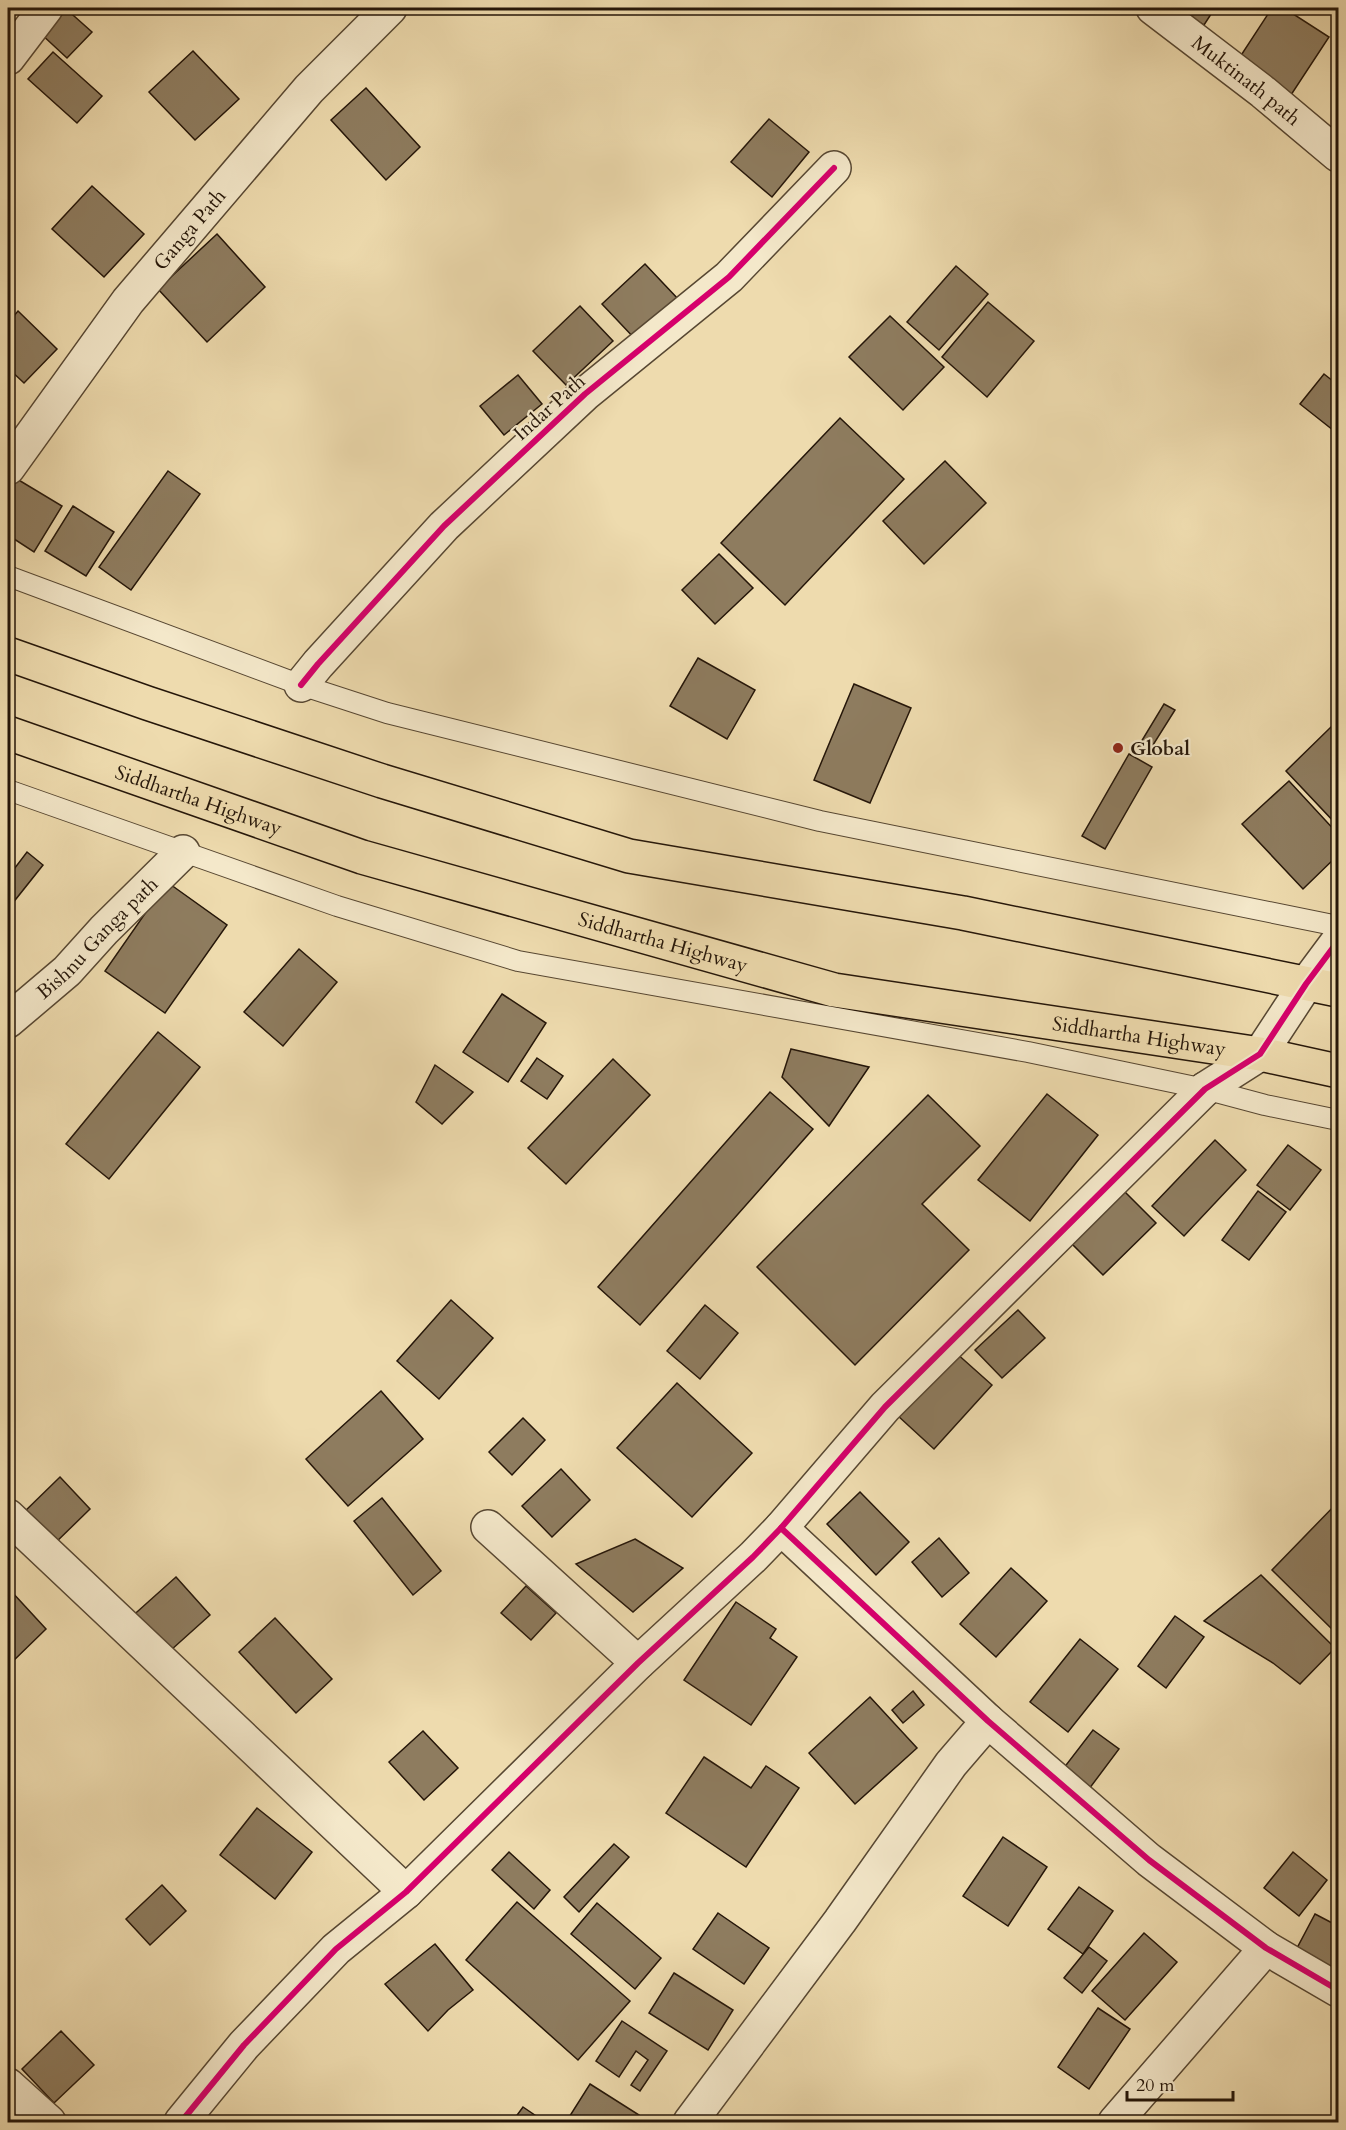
<svg xmlns="http://www.w3.org/2000/svg" width="1346" height="2130" viewBox="0 0 1346 2130" font-family="Cardo,serif">
<style>
.building{fill:#8e7c5f;stroke:#251609;stroke-width:1.5}
.lines{fill:none;stroke-linecap:round;stroke-linejoin:round}
.service-casing{stroke:#574732;stroke-width:22}
.minor-casing{stroke:#574732;stroke-width:36}
.tertiary-casing{stroke:#574732;stroke-width:36}
.trunk-casing{stroke:#251609;stroke-width:36}
.service{stroke:#f4e8ca;stroke-width:20}
.minor{stroke:#f4e8ca;stroke-width:33}
.tertiary{stroke:#f4e8ca;stroke-width:33}
.trunk{stroke:#eedbae;stroke-width:33}
.cycleway-casing{stroke:#f4e8ca;stroke-width:10}
.cycleway{stroke:#d6006c;stroke-width:6}
.poi-dot{fill:#8f2418;stroke:#f4e8ca;stroke-width:2}
.labels{text-anchor:middle;stroke-width:4.5;stroke-linejoin:round;paint-order:stroke}
.street-label{font-size:20px;fill:#251609;stroke:#f4e8ca}
.poi-label{font-size:20px;font-weight:bold;fill:#251609;stroke:#f4e8ca;text-anchor:start}
</style>
<rect width="100%" height="100%" fill="#eedbae"/>
<filter id="stains"><feTurbulence type="fractalNoise" baseFrequency=".00333" numOctaves="4"/><feColorMatrix values="0 0 0 0 .2 0 0 0 0 .09 0 0 0 0 .02 0 0 0 .5 -.17"/></filter>
<radialGradient id="worn" r=".72"><stop offset=".6" stop-color="#630" stop-opacity="0"/><stop offset="1" stop-color="#630" stop-opacity=".3"/></radialGradient>
<g class="building">
<path d="M 62,8 L 65,8 L 92,32 L 67,58 L 39,32 Z"/>
<path d="M 1174,8 L 1215,8 L 1204,25 Z"/>
<path d="M 1272,8 L 1284,8 L 1329,37 L 1289,98 L 1236,63 Z"/>
<path d="M 193,51 L 239,99 L 195,140 L 149,92 Z"/>
<path d="M 53,52 L 102,96 L 77,123 L 28,79 Z"/>
<path d="M 366,88 L 420,147 L 386,180 L 331,120 Z"/>
<path d="M 769,119 L 809,152 L 772,197 L 731,162 Z"/>
<path d="M 92,186 L 144,234 L 104,277 L 52,229 Z"/>
<path d="M 217,234 L 265,287 L 207,342 L 158,289 Z"/>
<path d="M 645,264 L 679,300 L 636,340 L 602,304 Z"/>
<path d="M 956,266 L 988,294 L 939,350 L 907,322 Z"/>
<path d="M 988,302 L 1034,341 L 987,397 L 942,357 Z"/>
<path d="M 580,306 L 613,341 L 566,385 L 533,351 Z"/>
<path d="M 18,311 L 57,349 L 24,383 L 8,368 L 8,323 Z"/>
<path d="M 890,316 L 944,367 L 903,410 L 849,357 Z"/>
<path d="M 1324,374 L 1338,385 L 1338,434 L 1300,404 Z"/>
<path d="M 518,375 L 542,404 L 504,435 L 480,406 Z"/>
<path d="M 840,418 L 904,479 L 785,605 L 721,543 Z"/>
<path d="M 945,461 L 986,503 L 924,564 L 883,521 Z"/>
<path d="M 168,471 L 200,494 L 131,590 L 99,567 Z"/>
<path d="M 12,476 L 62,506 L 34,552 L 8,535 L 8,484 Z"/>
<path d="M 73,506 L 114,532 L 86,576 L 45,551 Z"/>
<path d="M 719,554 L 753,588 L 715,624 L 682,590 Z"/>
<path d="M 698,658 L 755,690 L 727,739 L 670,706 Z"/>
<path d="M 854,684 L 911,708 L 870,803 L 814,780 Z"/>
<path d="M 1164,704 L 1175,710 L 1148,753 L 1138,747 Z"/>
<path d="M 1333,725 L 1338,731 L 1338,826 L 1286,771 Z"/>
<path d="M 1129,754 L 1152,767 L 1105,849 L 1082,836 Z"/>
<path d="M 1289,781 L 1338,834 L 1338,855 L 1303,889 L 1242,824 Z"/>
<path d="M 27,852 L 43,865 L 8,909 L 8,877 Z"/>
<path d="M 167,882 L 227,925 L 165,1013 L 105,971 Z"/>
<path d="M 299,949 L 337,982 L 283,1046 L 244,1012 Z"/>
<path d="M 502,994 L 546,1023 L 508,1082 L 463,1052 Z"/>
<path d="M 158,1032 L 200,1067 L 109,1179 L 66,1144 Z"/>
<path d="M 791,1049 L 869,1067 L 829,1126 L 782,1077 Z"/>
<path d="M 537,1058 L 563,1076 L 547,1099 L 521,1081 Z"/>
<path d="M 613,1059 L 650,1095 L 566,1184 L 528,1148 Z"/>
<path d="M 435,1065 L 473,1092 L 442,1124 L 416,1102 Z"/>
<path d="M 770,1092 L 813,1129 L 640,1325 L 598,1287 Z"/>
<path d="M 1047,1094 L 1098,1135 L 1030,1221 L 978,1180 Z"/>
<path d="M 928,1095 L 980,1146 L 922,1204 L 969,1250 L 855,1365 L 757,1267 Z"/>
<path d="M 1215,1140 L 1246,1170 L 1184,1236 L 1152,1206 Z"/>
<path d="M 1288,1145 L 1321,1170 L 1290,1210 L 1257,1185 Z"/>
<path d="M 1123,1190 L 1156,1223 L 1103,1275 L 1070,1242 Z"/>
<path d="M 1258,1191 L 1286,1212 L 1249,1260 L 1222,1240 Z"/>
<path d="M 451,1300 L 493,1338 L 439,1399 L 397,1361 Z"/>
<path d="M 705,1305 L 738,1333 L 700,1379 L 667,1351 Z"/>
<path d="M 1018,1310 L 1045,1338 L 1002,1378 L 975,1350 Z"/>
<path d="M 955,1352 L 992,1385 L 934,1449 L 897,1415 Z"/>
<path d="M 677,1383 L 752,1453 L 692,1517 L 617,1448 Z"/>
<path d="M 381,1391 L 423,1439 L 348,1506 L 306,1459 Z"/>
<path d="M 523,1418 L 545,1440 L 512,1475 L 489,1452 Z"/>
<path d="M 561,1469 L 590,1500 L 552,1537 L 522,1506 Z"/>
<path d="M 60,1477 L 90,1509 L 49,1549 L 19,1517 Z"/>
<path d="M 860,1492 L 909,1542 L 876,1575 L 827,1524 Z"/>
<path d="M 382,1498 L 441,1571 L 413,1595 L 354,1521 Z"/>
<path d="M 1338,1502 L 1338,1632 L 1337,1634 L 1272,1570 Z"/>
<path d="M 939,1538 L 969,1573 L 942,1597 L 912,1562 Z"/>
<path d="M 635,1539 L 683,1568 L 633,1612 L 576,1564 Z"/>
<path d="M 1011,1568 L 1047,1601 L 996,1657 L 960,1624 Z"/>
<path d="M 1261,1575 L 1335,1648 L 1300,1684 L 1273,1663 L 1204,1621 Z"/>
<path d="M 176,1577 L 210,1615 L 161,1659 L 128,1620 Z"/>
<path d="M 526,1586 L 556,1613 L 531,1640 L 501,1613 Z"/>
<path d="M 11,1591 L 46,1629 L 8,1666 L 8,1594 Z"/>
<path d="M 736,1602 L 776,1629 L 770,1638 L 797,1657 L 751,1725 L 684,1680 Z"/>
<path d="M 1175,1616 L 1204,1637 L 1166,1688 L 1138,1666 Z"/>
<path d="M 275,1618 L 332,1679 L 296,1713 L 239,1652 Z"/>
<path d="M 1080,1639 L 1118,1669 L 1068,1732 L 1030,1702 Z"/>
<path d="M 913,1691 L 924,1705 L 903,1723 L 892,1710 Z"/>
<path d="M 870,1697 L 917,1748 L 855,1804 L 809,1753 Z"/>
<path d="M 1093,1730 L 1119,1749 L 1089,1789 L 1063,1769 Z"/>
<path d="M 423,1731 L 458,1768 L 424,1800 L 389,1762 Z"/>
<path d="M 704,1757 L 751,1788 L 766,1766 L 799,1788 L 746,1867 L 666,1813 Z"/>
<path d="M 257,1808 L 312,1852 L 275,1899 L 220,1855 Z"/>
<path d="M 1003,1837 L 1047,1867 L 1008,1926 L 963,1896 Z"/>
<path d="M 614,1844 L 629,1857 L 579,1912 L 564,1897 Z"/>
<path d="M 509,1852 L 550,1890 L 534,1909 L 492,1870 Z"/>
<path d="M 1293,1852 L 1327,1880 L 1299,1916 L 1264,1888 Z"/>
<path d="M 162,1885 L 186,1911 L 150,1945 L 126,1919 Z"/>
<path d="M 1079,1887 L 1113,1911 L 1083,1954 L 1048,1929 Z"/>
<path d="M 517,1902 L 630,2001 L 578,2060 L 466,1960 Z"/>
<path d="M 597,1903 L 661,1958 L 635,1989 L 571,1934 Z"/>
<path d="M 718,1913 L 769,1948 L 744,1984 L 693,1949 Z"/>
<path d="M 1315,1914 L 1338,1926 L 1338,1972 L 1296,1950 Z"/>
<path d="M 1144,1933 L 1177,1962 L 1125,2020 L 1092,1991 Z"/>
<path d="M 435,1944 L 473,1990 L 448,2010 L 428,2031 L 385,1984 Z"/>
<path d="M 1089,1947 L 1107,1961 L 1082,1993 L 1064,1978 Z"/>
<path d="M 674,1973 L 733,2010 L 708,2050 L 649,2013 Z"/>
<path d="M 1098,2008 L 1130,2029 L 1089,2089 L 1058,2067 Z"/>
<path d="M 622,2021 L 667,2051 L 640,2091 L 631,2085 L 648,2060 L 636,2051 L 619,2077 L 596,2061 Z"/>
<path d="M 61,2031 L 94,2065 L 54,2103 L 22,2069 Z"/>
<path d="M 590,2084 L 639,2115 L 634,2122 L 566,2122 Z"/>
<path d="M 523,2107 L 545,2122 L 512,2122 Z"/>
</g>
<g class="lines">
<defs>
<g id="service">
<path d="M 8,576 L 301,685 L 387,713 L 820,821 L 1338,926"/>
<path d="M 8,790 L 337,906 L 518,961 L 1028,1052 L 1205,1089 L 1265,1105 L 1338,1120"/>
</g>
<g id="minor">
<path id="s1" d="M 1153,8 L 1263,92 L 1338,155"/>
<path d="M 8,58 L 46,8"/>
<path id="s2" d="M 8,468 L 128,301 L 309,89 L 390,8"/>
<path d="M 301,685 L 318,664 L 444,526 L 585,394 L 729,277 L 834,168"/>
<path id="s3" d="M 8,1021 L 67,971 L 104,930 L 183,852"/>
<path d="M 8,1516 L 406,1892"/>
<path d="M 488,1527 L 638,1663"/>
<path d="M 781,1528 L 988,1721 L 1149,1860 L 1266,1948 L 1338,1990"/>
<path d="M 8,2085 L 49,2122"/>
<path d="M 181,2122 L 244,2045 L 336,1949 L 406,1892 L 638,1663 L 753,1557 L 781,1528 L 885,1407 L 1205,1089"/>
<path d="M 690,2122 L 840,1921 L 951,1764 L 988,1721"/>
<path d="M 1115,2122 L 1266,1948"/>
</g>
<path id="tertiary" d="M 1205,1089 L 1260,1054 L 1306,984 L 1338,941"/>
<g id="trunk">
<path d="M 8,654 L 147,703 L 382,781 L 629,856 L 963,913 L 1338,990"/>
<path id="s4" d="M 8,733 L 362,857 L 834,990 L 1260,1054 L 1338,1071"/>
</g>
</defs>
<use href="#service" class="service-casing"/>
<use href="#minor" class="minor-casing"/>
<use href="#tertiary" class="tertiary-casing"/>
<use href="#trunk" class="trunk-casing"/>
<use href="#service" class="service"/>
<use href="#minor" class="minor"/>
<use href="#tertiary" class="tertiary"/>
<use href="#trunk" class="trunk"/>
<defs>
<g id="cycleway">
<path d="M 301,685 L 318,664 L 444,526 L 585,394 L 729,277 L 834,168"/>
<path d="M 781,1528 L 988,1721 L 1149,1860 L 1266,1948 L 1338,1990"/>
<path d="M 181,2122 L 244,2045 L 336,1949 L 406,1892 L 638,1663 L 753,1557 L 781,1528 L 885,1407 L 1205,1089 L 1260,1054 L 1306,984 L 1338,941"/>
</g>
</defs>
<use href="#cycleway" class="cycleway-casing"/>
<use href="#cycleway" class="cycleway"/>
</g>
<circle class="poi-dot" cx="1118" cy="748" r="6"/>
<g class="labels">
<g class="street-label">
<text dy="7" stroke="none"><textPath href="#s1" startOffset="118">Muktinath path</textPath></text>
<text dy="7" stroke="none"><textPath href="#s2" startOffset="300">Ganga Path</textPath></text>
<text transform="translate(549 407) rotate(-42)" y="7">Indar Path</text>
<text dy="7" stroke="none"><textPath href="#s4" startOffset="202">Siddhartha Highway</textPath></text>
<text dy="7" stroke="none"><textPath href="#s3" startOffset="122">Bishnu Ganga path</textPath></text>
<text dy="7" stroke="none"><textPath href="#s4" startOffset="688">Siddhartha Highway</textPath></text>
<text dy="7" stroke="none"><textPath href="#s4" startOffset="1174">Siddhartha Highway</textPath></text>
</g>
<g class="poi-label">
<text x="1130" y="755">Global</text>
</g>
</g>
<rect width="1346" height="2130" fill="none" stroke="#eedbae" stroke-width="30"/>
<rect x="9" y="9" width="1328" height="2112" fill="none" stroke="#251609" stroke-width="3"/>
<rect x="15" y="15" width="1316" height="2100" fill="none" stroke="#251609" stroke-width="1.5"/>
<path d="M1127 2091v9h106v-9" fill="none" stroke="#251609" stroke-width="3"/>
<text x="1136" y="2091" font-size="18" fill="#251609" stroke="#f4e8ca" stroke-width="4.5" paint-order="stroke">20 m</text>
<rect width="100%" height="100%" filter="url(#stains)"/>
<rect width="100%" height="100%" fill="url(#worn)"/>
</svg>
